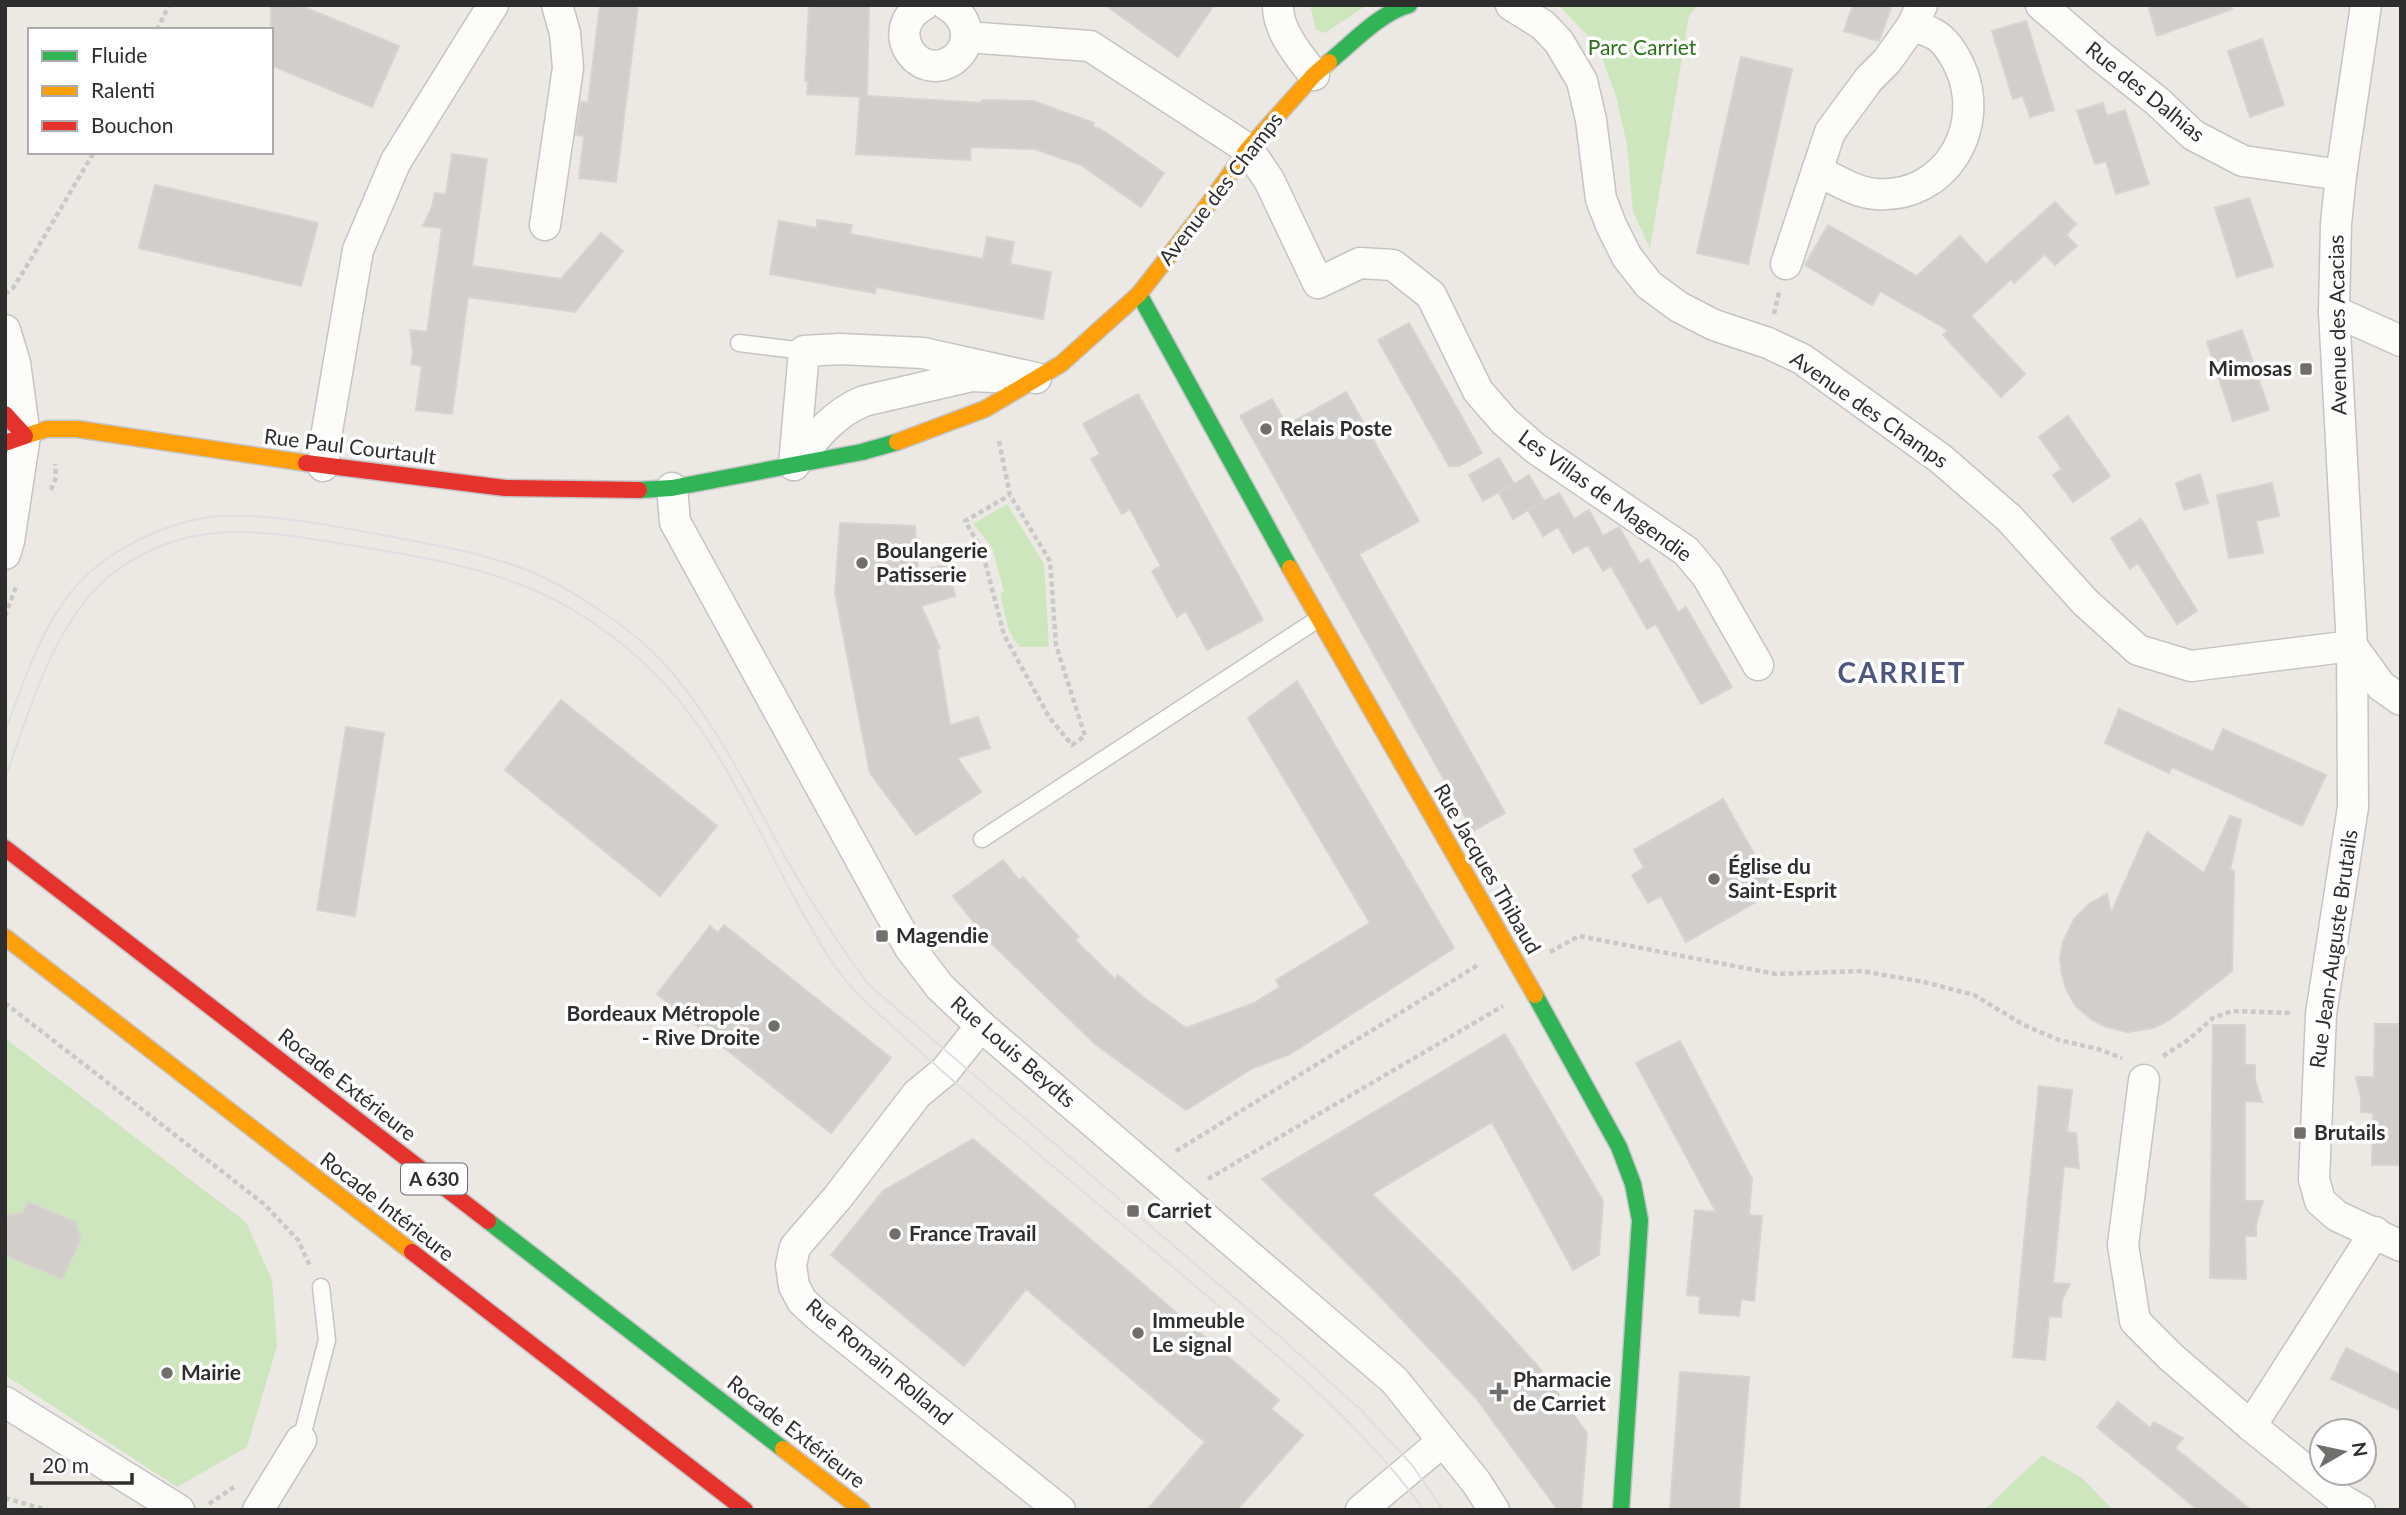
<svg xmlns="http://www.w3.org/2000/svg" width="2406" height="1515" viewBox="0 0 2406 1515" font-family="Lato,sans-serif">
<style>
.green{fill:#cee6be}
.building{fill:#d1cecb;stroke:#d7d4d0;stroke-width:2}
.lines{fill:none;stroke-linecap:round;stroke-linejoin:round}
.lane-casing{stroke:#c5c4c5;stroke-width:19}
.street-casing{stroke:#c5c4c5;stroke-width:33}
.fast-casing{stroke:#c5c4c5;stroke-width:19}
.slow-casing{stroke:#c5c4c5;stroke-width:19}
.jam-casing{stroke:#c5c4c5;stroke-width:19}
.path{stroke:#c9c9c8;stroke-width:4.5;stroke-dasharray:5 3.5;stroke-linecap:butt}
.lane{stroke:#fcfcfb;stroke-width:16}
.street{stroke:#fcfcfb;stroke-width:30}
.fast{stroke:#30b455;stroke-width:16}
.slow{stroke:#ff9f0a;stroke-width:16}
.jam{stroke:#e5322d;stroke-width:16}
.tram{stroke:#dfdfe1;stroke-width:2}
.poi-dot{fill:#706f6e;stroke:#fff;stroke-width:2.5}
.labels{text-anchor:middle;stroke-width:7;stroke-linejoin:round;paint-order:stroke}
.shield{fill:#fff;stroke:#6d6d6d;stroke-width:2}
.shield-label{font-size:19px;font-weight:bold;fill:#2e2e2e}
.park-label{font-size:21px;fill:#2c6e1b;stroke:#fff}
.street-label{font-size:21px;fill:#2e2e2e;stroke:#fff}
.poi-label{font-size:21px;font-weight:bold;fill:#2e2e2e;stroke:#fff;text-anchor:start}
.district-label{font-size:28px;font-weight:bold;letter-spacing:2px;fill:#4d5680;stroke:#fff}
</style>
<rect width="100%" height="100%" fill="#ece8e4"/>
<g class="green">
<path d="M 1310,5 L 1367,5 L 1325,33 L 1316,30 Z"/>
<path d="M 1558,5 L 1698,5 L 1689,16 L 1650,248 L 1633,212 L 1627,145 L 1616,96 L 1597,45 Z"/>
<path d="M 1007,504 L 1044,564 L 1049,647 L 1019,647 L 1009,631 L 1000,593 L 1004,592 L 992,547 L 973,524 Z"/>
<path d="M 5,1038 L 246,1222 L 272,1280 L 277,1346 L 247,1447 L 177,1487 L 5,1375 Z"/>
<path d="M 2042,1455 L 2082,1478 L 2113,1510 L 1984,1510 Z"/>
</g>
<g class="building">
<path d="M 271,5 L 299,5 L 399,46 L 372,107 L 271,65 Z"/>
<path d="M 600,5 L 638,5 L 616,182 L 579,178 L 584,136 L 576,135 L 581,102 L 588,103 Z"/>
<path d="M 809,5 L 869,5 L 867,96 L 982,103 L 982,100 L 1033,101 L 1094,123 L 1093,127 L 1102,130 L 1164,173 L 1141,207 L 1081,165 L 1035,149 L 971,147 L 970,160 L 856,154 L 860,97 L 807,94 L 808,81 L 805,81 Z"/>
<path d="M 1105,5 L 1214,5 L 1178,57 Z"/>
<path d="M 1853,5 L 1892,5 L 1879,41 L 1844,31 Z"/>
<path d="M 2148,5 L 2231,5 L 2232,9 L 2157,36 Z"/>
<path d="M 2026,21 L 2054,110 L 2030,117 L 2023,96 L 2013,99 L 1992,31 Z"/>
<path d="M 2262,39 L 2284,105 L 2250,117 L 2228,51 Z"/>
<path d="M 1741,57 L 1792,69 L 1748,264 L 1697,253 Z"/>
<path d="M 2103,103 L 2107,116 L 2125,110 L 2149,184 L 2116,194 L 2106,161 L 2095,164 L 2077,111 Z"/>
<path d="M 452,154 L 487,159 L 472,266 L 561,279 L 601,233 L 623,251 L 575,312 L 468,297 L 452,414 L 416,410 L 422,366 L 411,364 L 413,352 L 410,330 L 427,332 L 442,228 L 423,226 L 432,207 L 435,193 L 446,194 Z"/>
<path d="M 155,185 L 318,223 L 301,286 L 139,248 Z"/>
<path d="M 2249,198 L 2273,266 L 2237,277 L 2215,208 Z"/>
<path d="M 2055,202 L 2076,224 L 2066,235 L 2077,246 L 2055,265 L 2045,254 L 2014,283 L 2011,279 L 1971,316 L 2025,374 L 2001,397 L 1943,335 L 1948,330 L 1880,291 L 1872,305 L 1805,265 L 1828,225 L 1917,276 L 1960,236 L 1986,264 Z"/>
<path d="M 817,220 L 852,225 L 850,234 L 983,259 L 987,237 L 1014,242 L 1010,264 L 1051,272 L 1043,319 L 876,287 L 875,293 L 770,274 L 779,221 L 817,228 Z"/>
<path d="M 1409,323 L 1482,453 L 1459,466 L 1449,466 L 1378,340 Z"/>
<path d="M 2242,330 L 2269,410 L 2233,421 L 2207,342 Z"/>
<path d="M 1346,392 L 1419,521 L 1359,554 L 1505,813 L 1473,831 L 1240,416 L 1272,399 L 1287,425 Z"/>
<path d="M 1138,394 L 1263,620 L 1207,650 L 1186,611 L 1177,617 L 1152,571 L 1161,566 L 1130,509 L 1122,514 L 1091,459 L 1100,454 L 1083,424 Z"/>
<path d="M 2068,416 L 2110,476 L 2073,502 L 2053,475 L 2062,469 L 2039,437 Z"/>
<path d="M 1499,458 L 1514,484 L 1483,501 L 1469,475 Z"/>
<path d="M 2200,474 L 2208,503 L 2184,510 L 2176,483 Z"/>
<path d="M 1529,475 L 1544,501 L 1513,519 L 1499,493 Z"/>
<path d="M 2272,483 L 2279,516 L 2256,521 L 2263,553 L 2229,558 L 2217,495 Z"/>
<path d="M 1559,493 L 1574,519 L 1589,510 L 1603,536 L 1619,527 L 1640,564 L 1648,559 L 1678,612 L 1686,607 L 1732,687 L 1701,704 L 1656,624 L 1647,629 L 1611,566 L 1603,571 L 1588,545 L 1573,553 L 1558,527 L 1543,536 L 1528,510 Z"/>
<path d="M 2141,519 L 2197,611 L 2177,624 L 2138,563 L 2130,569 L 2111,538 Z"/>
<path d="M 840,523 L 915,526 L 918,572 L 947,564 L 955,596 L 921,606 L 940,648 L 937,649 L 950,725 L 978,717 L 990,748 L 957,758 L 981,792 L 916,835 L 870,773 L 835,593 Z"/>
<path d="M 1297,681 L 1454,948 L 1290,1054 L 1253,1068 L 1186,1110 L 1095,1044 L 987,939 L 953,896 L 1003,860 L 1019,880 L 1023,877 L 1079,937 L 1075,940 L 1115,979 L 1118,975 L 1143,997 L 1186,1028 L 1254,1003 L 1280,987 L 1276,980 L 1370,923 L 1248,718 Z"/>
<path d="M 561,700 L 717,826 L 660,896 L 505,770 Z"/>
<path d="M 2119,709 L 2213,752 L 2223,729 L 2326,775 L 2302,826 L 2172,767 L 2169,773 L 2105,743 Z"/>
<path d="M 346,727 L 384,733 L 355,916 L 317,910 Z"/>
<path d="M 1723,799 L 1775,891 L 1686,942 L 1661,896 L 1648,903 L 1632,875 L 1644,868 L 1634,850 Z"/>
<path d="M 2230,816 L 2241,820 L 2230,870 L 2234,871 L 2232,971 L 2168,1021 L 2153,1028 L 2128,1032 L 2107,1027 L 2092,1020 L 2076,1006 L 2067,991 L 2062,975 L 2060,958 L 2063,942 L 2074,919 L 2089,904 L 2107,894 L 2111,913 L 2147,832 L 2204,873 Z"/>
<path d="M 724,925 L 891,1058 L 831,1133 L 657,994 L 710,926 L 718,933 Z"/>
<path d="M 2375,1024 L 2401,1024 L 2401,1165 L 2372,1165 L 2373,1113 L 2361,1112 L 2361,1098 L 2356,1077 L 2374,1077 Z"/>
<path d="M 2213,1025 L 2245,1025 L 2245,1065 L 2255,1065 L 2255,1080 L 2262,1102 L 2245,1101 L 2245,1201 L 2263,1201 L 2256,1224 L 2256,1236 L 2245,1236 L 2246,1279 L 2210,1278 Z"/>
<path d="M 1505,1034 L 1603,1201 L 1599,1255 L 1573,1270 L 1492,1122 L 1372,1194 L 1457,1278 L 1537,1365 L 1587,1433 L 1581,1510 L 1558,1510 L 1476,1398 L 1373,1289 L 1262,1179 Z"/>
<path d="M 1680,1041 L 1752,1179 L 1749,1215 L 1762,1216 L 1754,1301 L 1741,1299 L 1739,1316 L 1699,1313 L 1700,1296 L 1687,1295 L 1695,1210 L 1716,1212 L 1636,1063 Z"/>
<path d="M 2039,1086 L 2072,1090 L 2067,1132 L 2076,1133 L 2079,1168 L 2064,1166 L 2053,1283 L 2070,1284 L 2062,1300 L 2061,1317 L 2049,1316 L 2045,1360 L 2013,1357 Z"/>
<path d="M 973,1139 L 1279,1400 L 1271,1409 L 1303,1435 L 1237,1510 L 1147,1510 L 1205,1442 L 1026,1289 L 964,1366 L 831,1255 L 883,1191 Z"/>
<path d="M 28,1202 L 75,1222 L 81,1239 L 62,1279 L 5,1255 L 5,1217 L 23,1212 Z"/>
<path d="M 2346,1348 L 2401,1375 L 2401,1411 L 2331,1379 Z"/>
<path d="M 1680,1372 L 1749,1377 L 1739,1510 L 1670,1510 Z"/>
<path d="M 2118,1402 L 2150,1428 L 2154,1422 L 2183,1438 L 2175,1448 L 2251,1510 L 2198,1510 L 2097,1427 Z"/>
</g>
<g class="lines">
<defs>
<g id="lane">
<path d="M 739,343 L 804,351"/>
<path d="M 982,839 L 1318,619"/>
<path d="M 301,1440 L 327,1340 L 321,1287"/>
</g>
<g id="street">
<path d="M 924,5 C 881,28 917,84 953,60 C 961,54 966,46 966,36 C 967,22 958,12 947,5"/>
<path d="M 1278,5 C 1277,30 1299,56 1314,75"/>
<path d="M 1511,5 L 1543,25 L 1559,42 L 1582,81 L 1591,120 L 1601,199 L 1611,225 L 1627,257 L 1649,285 L 1679,307 L 1714,325 L 1768,343 L 1802,359 L 1941,459 L 2009,518 L 2085,602 L 2138,650 L 2191,666 L 2352,646"/>
<path d="M 2041,5 L 2099,55 L 2157,101 L 2193,135 L 2243,161 L 2341,175"/>
<path d="M 2366,5 L 2341,175 L 2336,224 L 2334,311 L 2352,646 L 2353,807 L 2321,1014 L 2314,1179 L 2320,1201 L 2337,1216 L 2401,1246"/>
<path d="M 966,37 L 1090,46 L 1248,149 L 1269,180 L 1318,283 L 1360,263 L 1393,265 L 1431,295 L 1478,391 L 1504,421 L 1535,448 L 1686,551 L 1707,576 L 1758,665"/>
<path d="M 1817,171 C 1835,179 1856,193 1876,194 C 1947,199 1988,125 1959,65 C 1953,53 1945,39 1932,33 C 1926,30 1918,28 1912,26"/>
<path d="M 545,225 L 568,68 L 565,33 L 557,5"/>
<path d="M 1786,264 L 1830,132 L 1869,79 L 1887,61 L 1912,26 L 1922,5"/>
<path d="M 2334,311 L 2401,341"/>
<path d="M 5,330 L 15,363 L 25,436 L 9,541 L 5,554"/>
<path d="M 794,465 L 804,351 L 840,349 L 923,353 L 1036,378"/>
<path d="M 794,465 C 815,438 832,414 864,401 L 972,376 L 994,377"/>
<path d="M 323,466 L 327,431 L 358,250 L 396,161 L 493,5"/>
<path d="M 672,488 L 675,522 L 885,904 L 910,948 L 940,987 L 981,1026 L 1394,1380 L 1476,1482 L 1494,1510"/>
<path d="M 2352,646 L 2381,686 L 2401,700"/>
<path d="M 981,1026 L 945,1071 L 917,1094 L 838,1197 L 795,1247 L 791,1265 L 794,1286 L 802,1301 L 817,1315 L 1060,1510"/>
<path d="M 2144,1080 L 2123,1245 L 2135,1321 L 2171,1357 L 2251,1426 L 2344,1501 L 2360,1510"/>
<path d="M 5,1402 L 179,1510"/>
<path d="M 2251,1426 L 2375,1232"/>
<path d="M 258,1510 L 301,1440"/>
<path d="M 1361,1510 L 1443,1441"/>
</g>
<g id="fast">
<path d="M 1329,62 C 1351,44 1381,12 1409,5"/>
<path d="M 1139,294 L 1290,568"/>
<path d="M 639,490 L 672,488 L 862,452 L 897,442"/>
<path d="M 1535,995 L 1619,1147 L 1633,1184 L 1640,1220 L 1621,1510"/>
<path d="M 488,1221 L 783,1449"/>
</g>
<g id="slow">
<path d="M 25,436 L 47,429 L 77,429 L 306,463"/>
<path d="M 897,442 L 985,409 L 1061,364 L 1139,294 L 1197,220 L 1248,149 L 1314,75 L 1329,62"/>
<path d="M 1290,568 L 1535,995"/>
<path d="M 5,937 L 412,1252"/>
<path d="M 783,1449 L 862,1510"/>
</g>
<g id="jam">
<path d="M 5,414 L 25,436 L 5,443"/>
<path d="M 306,463 L 505,488 L 639,490"/>
<path d="M 5,848 L 488,1221"/>
<path d="M 412,1252 L 745,1510"/>
</g>
</defs>
<use href="#lane" class="lane-casing"/>
<use href="#street" class="street-casing"/>
<use href="#fast" class="fast-casing"/>
<use href="#slow" class="slow-casing"/>
<use href="#jam" class="jam-casing"/>
<g class="path">
<path d="M 157,30 L 169,5"/>
<path d="M 5,294 L 13,288 L 28,264 L 94,152"/>
<path d="M 1774,314 L 1779,292"/>
<path d="M 999,441 L 1010,495 L 1050,561 L 1056,645 L 1085,736 L 1072,745 L 1049,717 L 1004,635 L 982,550 L 965,521 L 1010,495"/>
<path d="M 51,490 L 56,477 L 55,464"/>
<path d="M 5,616 L 17,584"/>
<path d="M 1550,952 L 1579,936 L 1776,974 L 1862,971 L 1924,982 L 1974,995 L 2024,1025 L 2059,1040 L 2098,1049 L 2122,1058"/>
<path d="M 5,1003 L 264,1204 L 298,1240 L 310,1266"/>
<path d="M 2163,1056 L 2188,1040 L 2213,1018 L 2232,1011 L 2290,1013"/>
<path d="M 1176,1151 L 1478,965"/>
<path d="M 1208,1179 L 1503,1006"/>
<path d="M 5,1498 L 47,1510"/>
<path d="M 209,1504 L 234,1487"/>
</g>
<use href="#lane" class="lane"/>
<use href="#street" class="street"/>
<use href="#fast" class="fast"/>
<use href="#slow" class="slow"/>
<use href="#jam" class="jam"/>
<g class="tram">
<path d="M 5,732 C 27,673 48,602 101,563 C 132,540 172,522 210,517 C 264,511 339,527 393,537 C 438,546 484,553 527,570 C 569,587 628,626 660,659 C 715,718 748,791 787,860 C 812,904 839,945 869,985 L 1278,1335 L 1361,1410 L 1412,1465 L 1443,1510"/>
<path d="M 5,779 C 29,712 52,626 107,578 C 128,560 159,544 186,538 C 243,524 305,538 362,547 C 415,556 466,564 516,583 C 564,600 612,632 649,668 C 715,731 753,821 796,901 C 815,935 834,971 862,998 C 970,1100 1086,1193 1199,1289 C 1279,1357 1362,1424 1424,1510"/>
</g>
</g>
<g class="poi-dot">
<rect x="2299" y="362" width="14" height="14" rx="3.5"/>
<circle cx="1266" cy="429" r="7"/>
<circle cx="862" cy="563" r="7"/>
<circle cx="1714" cy="879" r="7"/>
<rect x="875" y="929" width="14" height="14" rx="3.5"/>
<circle cx="774" cy="1026" r="7"/>
<rect x="2293" y="1126" width="14" height="14" rx="3.5"/>
<rect x="1126" y="1204" width="14" height="14" rx="3.5"/>
<circle cx="895" cy="1234" r="7"/>
<circle cx="1138" cy="1333" r="7"/>
<circle cx="167" cy="1373" r="7"/>
<path d="M1495.5 1381.5h7v7h7v7h-7v7h-7v-7h-7v-7h7z"/>
</g>
<g class="labels">
<rect class="shield" x="401" y="1163.5" width="66" height="31" rx="5"/>
<g class="shield-label">
<text x="434" y="1186">A 630</text>
</g>
<g class="park-label">
<text x="1642" y="55">Parc Carriet</text>
</g>
<g class="street-label">
<text transform="translate(2145 92) rotate(39)" y="7">Rue des Dalhias</text>
<text transform="translate(1221 189) rotate(-52)" y="7">Avenue des Champs</text>
<text transform="translate(2338 325) rotate(-91)" y="7">Avenue des Acacias</text>
<text transform="translate(1869 410) rotate(35)" y="7">Avenue des Champs</text>
<text transform="translate(350 447) rotate(7)" y="7">Rue Paul Courtault</text>
<text transform="translate(1605 496) rotate(36)" y="7">Les Villas de Magendie</text>
<text transform="translate(1487 869) rotate(60)" y="7">Rue Jacques Thibaud</text>
<text transform="translate(2334 949) rotate(-82)" y="7">Rue Jean-Auguste Brutails</text>
<text transform="translate(1013 1052) rotate(41)" y="7">Rue Louis Beydts</text>
<text transform="translate(347 1085) rotate(38)" y="7">Rocade Extérieure</text>
<text transform="translate(387 1207) rotate(38)" y="7">Rocade Intérieure</text>
<text transform="translate(879 1362) rotate(40)" y="7">Rue Romain Rolland</text>
<text transform="translate(796 1432) rotate(38)" y="7">Rocade Extérieure</text>
</g>
<g class="poi-label">
<text x="2292" y="376" text-anchor="end">Mimosas</text>
<text x="1280" y="436">Relais Poste</text>
<text x="876" y="558">Boulangerie<tspan x="876" dy="24">Patisserie</tspan></text>
<text x="1728" y="874">Église du<tspan x="1728" dy="24">Saint-Esprit</tspan></text>
<text x="896" y="943">Magendie</text>
<text x="760" y="1021" text-anchor="end">Bordeaux Métropole<tspan x="760" dy="24">- Rive Droite</tspan></text>
<text x="2314" y="1140">Brutails</text>
<text x="1147" y="1218">Carriet</text>
<text x="909" y="1241">France Travail</text>
<text x="1152" y="1328">Immeuble<tspan x="1152" dy="24">Le signal</tspan></text>
<text x="181" y="1380">Mairie</text>
<text x="1513" y="1387">Pharmacie<tspan x="1513" dy="24">de Carriet</tspan></text>
</g>
<g class="district-label">
<text x="1902" y="683">CARRIET</text>
</g>
</g>
<rect width="2406" height="1515" fill="none" stroke="#2e2e2e" stroke-width="14"/>
<rect x="28" y="28" width="245" height="126" fill="#ffffff" stroke="#ababab" stroke-width="2"/>
<rect x="42" y="51" width="35" height="10" fill="#30b455" stroke="#ababab" stroke-width="2"/>
<text x="91" y="63" font-size="21" fill="#2e2e2e">Fluide</text>
<rect x="42" y="86" width="35" height="10" fill="#ff9f0a" stroke="#ababab" stroke-width="2"/>
<text x="91" y="98" font-size="21" fill="#2e2e2e">Ralenti</text>
<rect x="42" y="121" width="35" height="10" fill="#e5322d" stroke="#ababab" stroke-width="2"/>
<text x="91" y="133" font-size="21" fill="#2e2e2e">Bouchon</text>
<g transform="translate(2343 1452) rotate(81)"><circle r="33" fill="#ffffff" stroke="#ababab" stroke-width="2"/>
<path d="M0-5L12 26L0 18L-12 26Z" fill="#706f6e"/>
<text y="-10" font-size="19" font-weight="bold" text-anchor="middle" fill="#2e2e2e">N</text>
</g>
<path d="M32 1473v10h100v-10" fill="none" stroke="#2e2e2e" stroke-width="3.5"/>
<text x="42" y="1473" font-size="21" fill="#2e2e2e" stroke="#ffffff" stroke-width="5" paint-order="stroke">20 m</text>
</svg>
